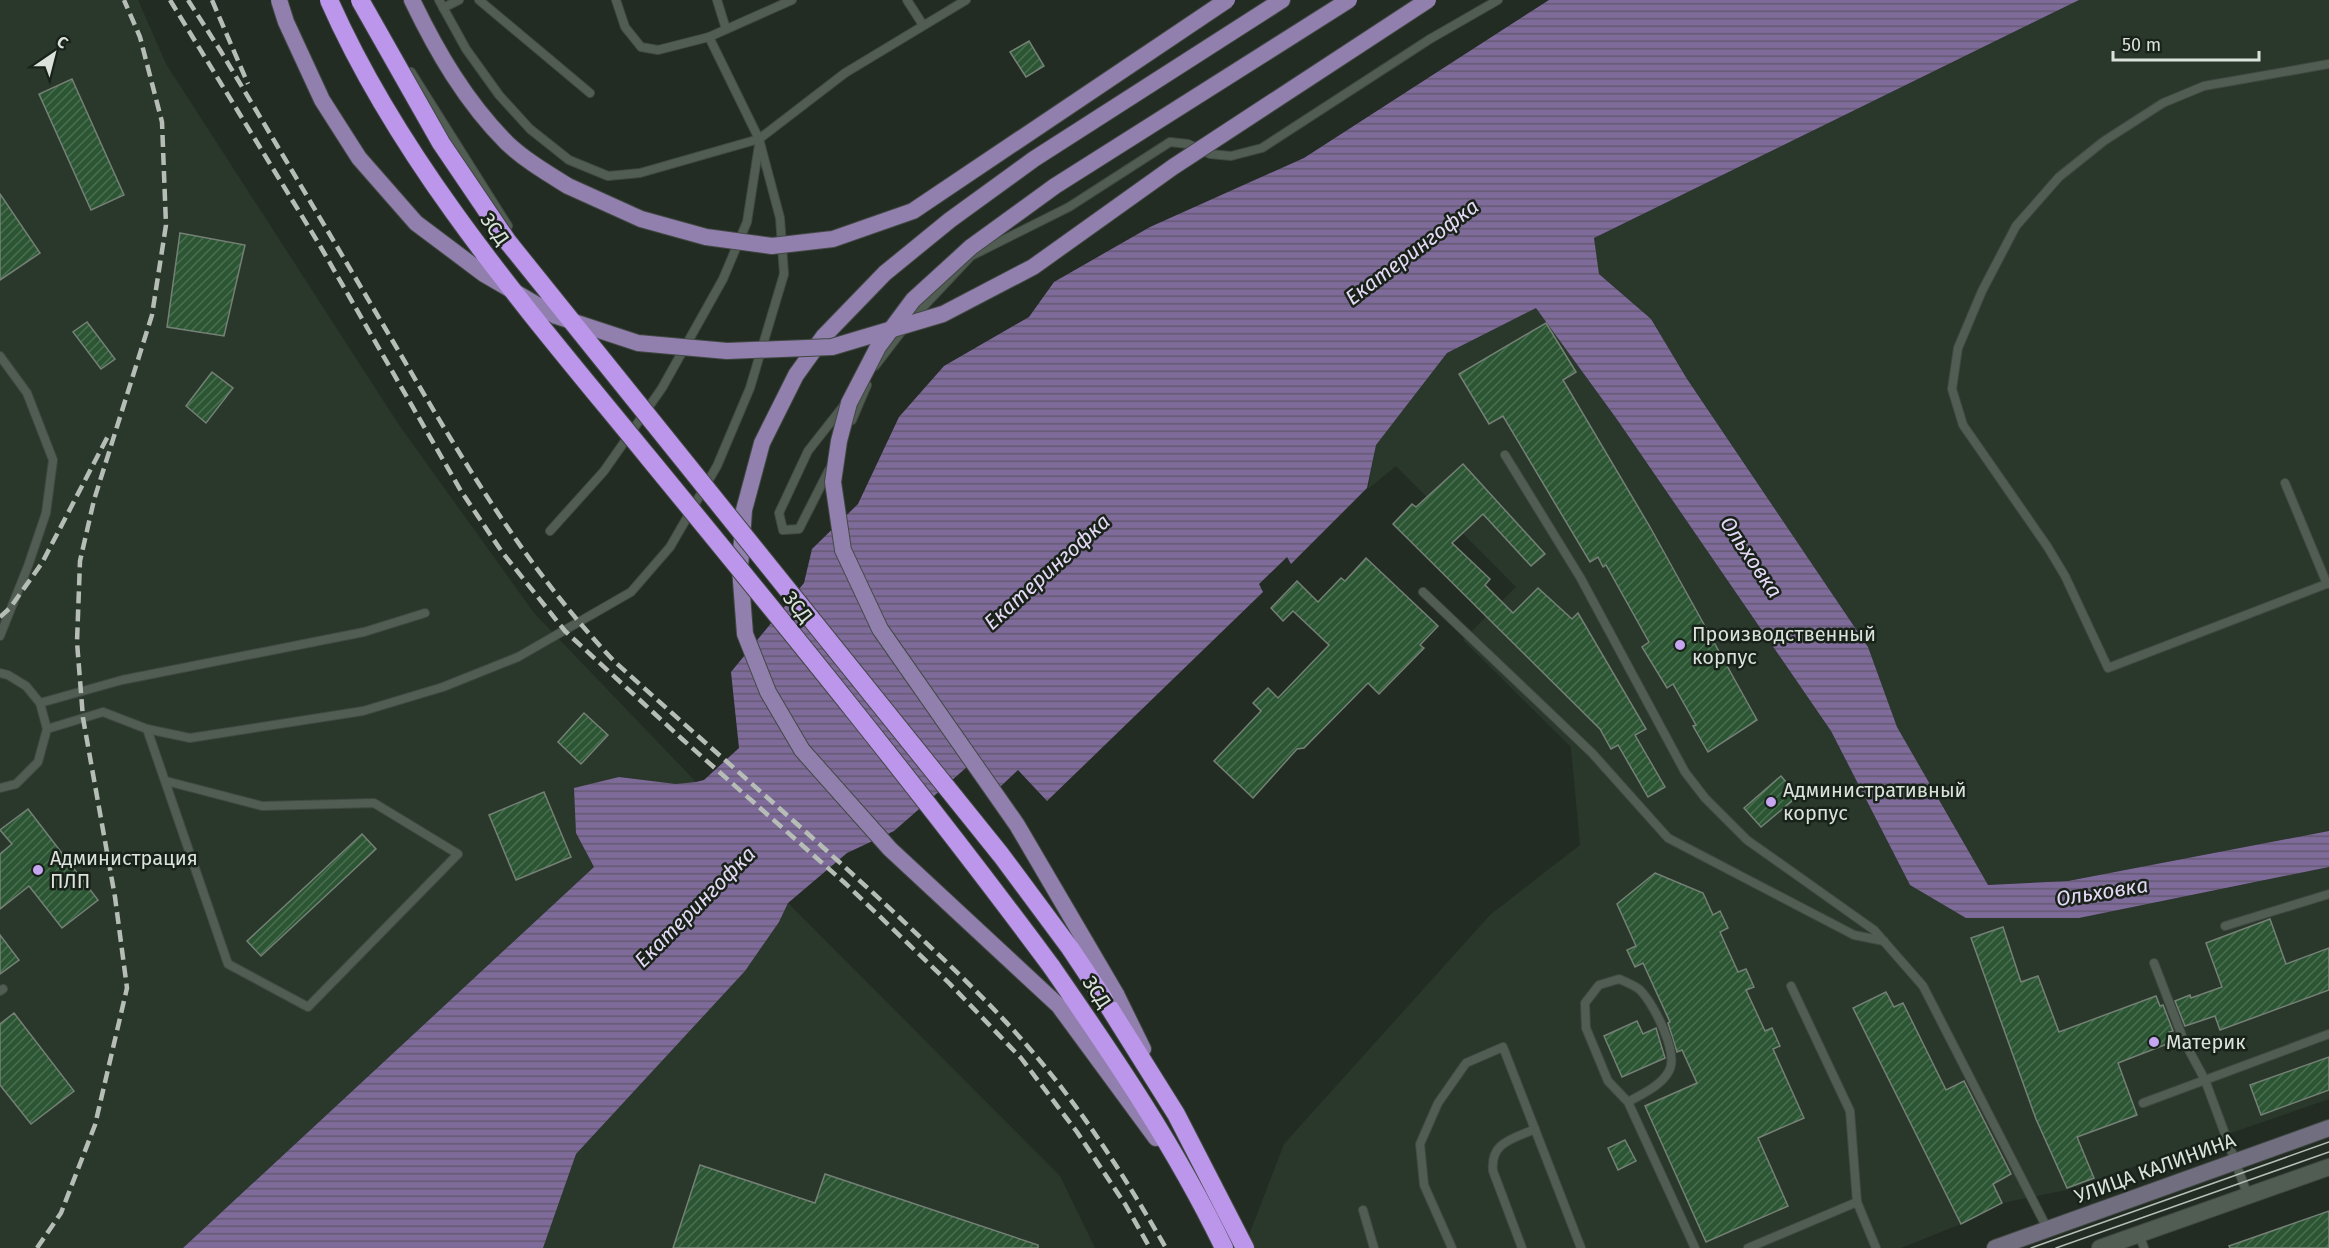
<svg xmlns="http://www.w3.org/2000/svg" width="2329" height="1248" viewBox="0 0 2329 1248" font-family="'Fira Sans',sans-serif">
<style>
.built{fill:#2a382c}
.water{fill:url(#water-rules)}
.building{fill:url(#building-hatch);stroke:#758076;stroke-width:1.5}
.lines{fill:none;stroke-linecap:round;stroke-linejoin:round}
.service-casing{stroke:#414942;stroke-width:10}
.tertiary-casing{stroke:#414942;stroke-width:18}
.secondary-casing{stroke:#414942;stroke-width:18}
.primary-casing{stroke:#414942;stroke-width:18}
.motorway-casing{stroke:#414942;stroke-width:20}
.service{stroke:#515d52;stroke-width:8}
.tertiary{stroke:#515d52;stroke-width:16}
.secondary{stroke:#716e80;stroke-width:16}
.primary{stroke:#917fad;stroke-width:16}
.motorway{stroke:#bb96ea;stroke-width:18}
.tram{stroke:#b6bdb6;stroke-width:1.5}
.rail{stroke:#b6bdb6;stroke-width:4.5;stroke-dasharray:12 6;stroke-linecap:butt}
.primary-bridge-casing{stroke:#414942;stroke-width:18;stroke-linecap:butt}
.motorway-bridge-casing{stroke:#414942;stroke-width:20;stroke-linecap:butt}
.primary-bridge{stroke:#917fad;stroke-width:16}
.motorway-bridge{stroke:#bb96ea;stroke-width:18}
.poi-dot{fill:#c6a6f0;stroke:#182219;stroke-width:2}
.labels{text-anchor:middle;stroke-width:5;stroke-linejoin:round;paint-order:stroke}
.street-label{font-size:20px;fill:#dbe1db;stroke:#182219}
.poi-label{font-size:20px;fill:#dbe1db;stroke:#182219;text-anchor:start}
.water-label{font-size:21px;font-style:italic;fill:#e5d9f6;stroke:#182219}
</style>
<defs>
<pattern id="water-rules" width="6" height="5" patternUnits="userSpaceOnUse" patternTransform="scale(1.5)"><rect width="6" height="5" fill="#7f6b9a"/><path d="M0 2.5h6" fill="none" stroke="#645972"/></pattern>
<pattern id="building-hatch" width="6" height="6" patternUnits="userSpaceOnUse" patternTransform="scale(1.5)"><rect width="6" height="6" fill="#2c5633"/><path d="M-1 1l2-2M0 6l6-6M5 7l2-2" fill="none" stroke="#4a6e50"/></pattern>
</defs>
<rect width="100%" height="100%" fill="#222c23"/>
<g class="built">
<path d="M 0,0 L 138,0 L 166,64 L 399,425 L 534,613 L 696,782 L 676,784 L 619,777 L 576,833 L 594,867 L 183,1248 L 0,1248 Z"/>
<path d="M 2079,0 L 2329,0 L 2329,831 L 2068,881 L 1988,885 L 1897,727 L 1868,647 L 1687,379 L 1651,319 L 1599,274 L 1594,238 Z"/>
<path d="M 1536,307 L 1616,418 L 1831,731 L 1910,885 L 2079,918 L 2329,867 L 2329,1099 L 2066,1190 L 2002,1203 L 1961,1224 L 1901,1248 L 1244,1248 L 1284,1144 L 1490,915 L 1580,845 L 1571,747 L 1463,640 L 1516,587 L 1396,466 L 1368,489 L 1376,445 L 1447,353 Z"/>
<path d="M 788,903 L 1060,1176 L 1095,1248 L 543,1248 L 576,1154 L 745,971 L 779,922 Z"/>
</g>
<path class="water" d="M 1549,0 L 2079,0 L 1594,238 L 1599,274 L 1651,319 L 1687,379 L 1868,647 L 1897,727 L 1988,885 L 2068,881 L 2329,831 L 2329,867 L 2079,918 L 1966,918 L 1910,885 L 1831,731 L 1616,418 L 1536,308 L 1447,353 L 1376,445 L 1367,488 L 1291,564 L 1287,557 L 1259,584 L 1263,592 L 1047,801 L 1018,770 L 1000,787 L 967,767 L 894,831 L 847,853 L 788,903 L 779,922 L 745,971 L 576,1154 L 543,1248 L 183,1248 L 594,867 L 576,833 L 574,788 L 619,777 L 676,784 L 696,782 L 704,780 L 739,748 L 731,672 L 804,583 L 812,549 L 858,504 L 899,417 L 944,366 L 1029,317 L 1054,282 L 1150,227 L 1304,158 Z"/>
<g class="building">
<path d="M 1029,41 L 1044,66 L 1026,77 L 1010,52 Z"/>
<path d="M 72,79 L 124,195 L 91,210 L 39,94 Z"/>
<path d="M 0,194 L 40,253 L 0,280 Z"/>
<path d="M 180,233 L 245,245 L 224,336 L 167,327 Z"/>
<path d="M 87,322 L 115,359 L 101,369 L 73,332 Z"/>
<path d="M 1546,323 L 1576,372 L 1563,380 L 1650,527 L 1757,720 L 1708,752 L 1693,726 L 1696,725 L 1673,684 L 1667,688 L 1642,647 L 1649,642 L 1606,565 L 1603,567 L 1598,557 L 1590,562 L 1503,416 L 1489,424 L 1459,374 Z"/>
<path d="M 212,372 L 233,388 L 206,423 L 186,406 Z"/>
<path d="M 1463,464 L 1545,554 L 1531,566 L 1483,514 L 1452,543 L 1490,579 L 1485,585 L 1513,613 L 1538,588 L 1572,619 L 1578,613 L 1646,729 L 1635,735 L 1665,787 L 1648,797 L 1618,745 L 1611,749 L 1600,729 L 1393,524 L 1412,504 L 1416,507 Z"/>
<path d="M 1366,558 L 1438,626 L 1420,645 L 1424,648 L 1379,694 L 1368,683 L 1304,748 L 1297,749 L 1253,798 L 1214,761 L 1261,711 L 1253,703 L 1268,688 L 1278,698 L 1329,645 L 1293,611 L 1283,621 L 1271,608 L 1297,581 L 1318,602 L 1341,578 L 1345,581 Z"/>
<path d="M 584,713 L 608,735 L 581,764 L 558,742 Z"/>
<path d="M 1781,776 L 1798,796 L 1761,827 L 1744,808 Z"/>
<path d="M 544,792 L 571,857 L 516,880 L 489,815 Z"/>
<path d="M 28,809 L 98,900 L 62,928 L 29,886 L 0,909 L 0,854 L 12,844 L 0,830 Z"/>
<path d="M 362,834 L 376,849 L 261,956 L 247,941 Z"/>
<path d="M 1655,873 L 1703,893 L 1713,915 L 1720,911 L 1728,928 L 1720,932 L 1738,972 L 1746,969 L 1754,987 L 1746,990 L 1765,1031 L 1772,1028 L 1780,1046 L 1773,1049 L 1804,1118 L 1758,1138 L 1788,1206 L 1706,1242 L 1645,1106 L 1697,1083 L 1682,1050 L 1677,1052 L 1668,1023 L 1670,1022 L 1643,963 L 1635,967 L 1627,950 L 1636,946 L 1617,904 Z"/>
<path d="M 2270,919 L 2286,964 L 2329,948 L 2329,990 L 2220,1030 L 2215,1016 L 2185,1026 L 2175,1001 L 2190,995 L 2191,998 L 2222,987 L 2206,943 Z"/>
<path d="M 2003,927 L 2021,982 L 2038,976 L 2059,1032 L 2156,996 L 2160,1006 L 2163,1005 L 2173,1031 L 2169,1032 L 2172,1042 L 2118,1063 L 2137,1115 L 2077,1137 L 2094,1178 L 2067,1188 L 2036,1119 L 1971,938 Z"/>
<path d="M 0,935 L 19,960 L 0,974 Z"/>
<path d="M 1886,992 L 1894,1007 L 1903,1003 L 1946,1090 L 1964,1081 L 2011,1174 L 1993,1184 L 2002,1203 L 1961,1224 L 1853,1008 Z"/>
<path d="M 14,1013 L 74,1091 L 31,1124 L 0,1085 L 0,1024 Z"/>
<path d="M 1637,1021 L 1643,1034 L 1656,1028 L 1665,1058 L 1622,1077 L 1604,1036 Z"/>
<path d="M 2329,1057 L 2329,1090 L 2261,1115 L 2250,1085 Z"/>
<path d="M 1625,1140 L 1636,1161 L 1618,1170 L 1608,1148 Z"/>
<path d="M 700,1165 L 815,1203 L 825,1174 L 1038,1245 L 1038,1248 L 673,1248 Z"/>
<path d="M 2329,1211 L 2329,1248 L 2230,1248 L 2229,1246 Z"/>
</g>
<g class="lines">
<defs>
<g id="service">
<path d="M 439,0 L 466,49 L 499,95 L 530,129 L 569,160 L 608,176 L 640,173 L 759,139 L 845,73 L 966,0"/>
<path d="M 479,0 L 590,93"/>
<path d="M 616,0 L 625,27 L 641,47 L 658,50 L 709,37 L 792,0"/>
<path d="M 717,0 L 726,29"/>
<path d="M 907,0 L 923,25"/>
<path d="M 443,8 L 459,0"/>
<path d="M 2329,64 L 2204,86 L 2163,103 L 2104,141 L 2059,177 L 2016,226 L 1982,291 L 1958,348 L 1952,389 L 1963,425 L 2047,546 L 2065,576 L 2108,668 L 2329,583"/>
<path d="M 411,72 L 508,226"/>
<path d="M 0,356 L 27,393 L 53,460 L 46,513 L 28,566 L 0,636"/>
<path d="M 875,366 L 908,323 L 971,256 L 1069,207 L 1170,142 L 1188,144 L 1210,154 L 1231,156 L 1262,148 L 1430,39 L 1498,0"/>
<path d="M 852,420 L 867,385"/>
<path d="M 1505,455 L 1580,577 L 1685,772 L 1705,798 L 1747,840 L 1874,930 L 1923,986 L 2047,1228"/>
<path d="M 829,470 L 799,529 L 783,530 L 779,513 L 808,451 L 845,404"/>
<path d="M 2285,483 L 2327,584"/>
<path d="M 550,531 L 604,471 L 662,388 L 723,279 L 747,222 L 759,145"/>
<path d="M 1423,592 L 1592,753 L 1668,838 L 1854,935 L 1884,941"/>
<path d="M 0,673 L 8,675 L 26,686 L 40,703 L 47,729 L 38,762 L 16,784 L 0,788"/>
<path d="M 40,703 L 122,680 L 364,632 L 425,613"/>
<path d="M 47,729 L 103,712 L 147,729 L 190,738 L 363,711 L 443,687 L 518,657 L 631,592 L 670,547 L 717,466 L 750,388 L 784,274 L 780,218 L 759,139 L 709,37"/>
<path d="M 147,729 L 228,964 L 308,1007 L 458,854 L 374,803 L 262,806 L 166,781"/>
<path d="M 2225,926 L 2329,894"/>
<path d="M 2154,963 L 2184,1041 L 2205,1080 L 2248,1196"/>
<path d="M 1791,986 L 1850,1111 L 1857,1202 L 1876,1248"/>
<path d="M 0,991 L 3,989"/>
<path d="M 1628,1102 C 1642,1094 1661,1086 1669,1071 C 1679,1053 1654,1004 1640,990 C 1634,985 1626,982 1619,979 L 1599,985 L 1585,1003 L 1586,1028 L 1608,1081 L 1628,1102 L 1695,1248"/>
<path d="M 2143,1103 L 2329,1034"/>
<path d="M 1363,1210 L 1374,1248"/>
<path d="M 2139,1234 L 2144,1248"/>
<path d="M 1452,1248 L 1424,1185 L 1420,1144 L 1438,1103 L 1466,1063 L 1503,1047 L 1581,1248"/>
<path d="M 1522,1248 L 1493,1171 C 1490,1142 1513,1139 1535,1129"/>
<path d="M 1748,1248 L 1857,1202"/>
</g>
<path id="tertiary" d="M 2100,1248 L 2329,1167"/>
<path id="secondary" d="M 1995,1248 L 2329,1128"/>
<g id="primary">
<path d="M 412,0 C 437,52 466,102 507,143 C 525,160 547,173 568,186"/>
<path d="M 1116,994 L 1143,1049"/>
<path d="M 1156,1138 L 1059,1006 L 890,849 L 802,750 L 768,692 L 745,634 L 740,568 L 744,510 L 762,443 L 796,375 L 824,336 L 885,273 L 950,220 L 1034,159 L 1282,0"/>
</g>
<g id="motorway">
<path d="M 1051,966 C 1114,1057 1176,1148 1224,1248"/>
<path d="M 1104,999 L 1176,1114 L 1245,1248"/>
</g>
</defs>
<use href="#service" class="service-casing"/>
<use href="#tertiary" class="tertiary-casing"/>
<use href="#secondary" class="secondary-casing"/>
<use href="#primary" class="primary-casing"/>
<use href="#motorway" class="motorway-casing"/>
<use href="#service" class="service"/>
<use href="#tertiary" class="tertiary"/>
<use href="#secondary" class="secondary"/>
<use href="#primary" class="primary"/>
<use href="#motorway" class="motorway"/>
<g class="tram">
<path d="M 2031,1248 L 2329,1142"/>
<path d="M 2056,1248 L 2329,1152"/>
</g>
<g class="rail">
<path d="M 170,0 L 319,244 L 461,491 L 502,552 L 565,631 L 682,739 L 846,884 L 949,983 L 1021,1058 L 1077,1132 L 1125,1204 L 1150,1248"/>
<path d="M 188,0 L 220,50 C 280,150 339,250 398,350 C 462,459 527,570 615,662 C 709,747 806,830 899,917 C 944,960 990,1002 1030,1049 C 1083,1110 1126,1179 1166,1248"/>
<path d="M 212,0 L 248,84"/>
<path d="M 0,617 L 10,608 L 42,563 L 108,436"/>
<path d="M 37,1248 L 61,1213 L 95,1125 L 127,988 L 115,897 L 83,718 L 77,642 L 80,561 L 94,500 L 152,315 L 166,225 L 162,122 L 140,37 L 124,0"/>
</g>
<defs>
<g id="primary-bridge">
<path d="M 279,0 L 286,22 L 322,100 L 359,158 L 416,223 L 484,274 L 556,316 L 638,343 L 727,351 L 832,347 L 943,314 L 1033,267 L 1173,167 L 1428,0"/>
<path d="M 568,186 L 641,219 L 706,237 L 772,246 L 833,239 L 913,211 L 1227,0"/>
<path d="M 1116,994 L 1017,825 L 880,629 L 843,550 L 833,482 L 839,441 L 849,403 L 878,347 L 913,300 L 971,247 L 1055,186 L 1349,0"/>
</g>
<g id="motorway-bridge">
<path d="M 329,0 C 403,168 533,316 648,457 C 785,624 922,792 1051,966"/>
<path d="M 360,0 L 441,143 L 508,242 L 1001,855 L 1070,948 L 1104,999"/>
</g>
</defs>
<use href="#primary-bridge" class="primary-bridge-casing"/>
<use href="#motorway-bridge" class="motorway-bridge-casing"/>
<use href="#primary-bridge" class="primary-bridge"/>
<use href="#motorway-bridge" class="motorway-bridge"/>
</g>
<g class="poi-dot">
<circle cx="1680" cy="645" r="6"/>
<circle cx="1771" cy="802" r="6"/>
<circle cx="38" cy="870" r="6"/>
<circle cx="2154" cy="1042" r="6"/>
</g>
<g class="labels">
<g class="street-label">
<text transform="translate(495 229) rotate(54)" y="7">ЗСД</text>
<text transform="translate(798 607) rotate(51)" y="7">ЗСД</text>
<text transform="translate(1097 992) rotate(56)" y="7">ЗСД</text>
<text transform="translate(2155 1168) rotate(-20)" y="7">УЛИЦА КАЛИНИНА</text>
</g>
<g class="poi-label">
<text x="1692" y="641">Производственный<tspan x="1692" dy="23">корпус</tspan></text>
<text x="1783" y="797">Административный<tspan x="1783" dy="23">корпус</tspan></text>
<text x="50" y="865">Администрация<tspan x="50" dy="23">ПЛП</tspan></text>
<text x="2166" y="1049">Материк</text>
</g>
<g class="water-label">
<text transform="translate(1412 252) rotate(-37)" y="7">Екатерингофка</text>
<text transform="translate(1751 557) rotate(56)" y="7">Ольховка</text>
<text transform="translate(1047 572) rotate(-42)" y="7">Екатерингофка</text>
<text transform="translate(2102 892) rotate(-9)" y="7">Ольховка</text>
<text transform="translate(695 907) rotate(-45)" y="7">Екатерингофка</text>
</g>
</g>
<g transform="translate(54 54) rotate(35)" stroke="#182219" stroke-width="4.5" paint-order="stroke">
<path d="M0-4.5L10 22L0 15L-10 22Z" fill="#dbe1db"/>
<text y="-9" font-size="16" font-weight="bold" text-anchor="middle" fill="#dbe1db">С</text>
</g>
<path d="M2113 51v9h146v-9" fill="none" stroke="#dbe1db" stroke-width="3"/>
<text x="2122" y="51" font-size="18" fill="#dbe1db" stroke="#182219" stroke-width="4.5" paint-order="stroke">50 m</text>
</svg>
